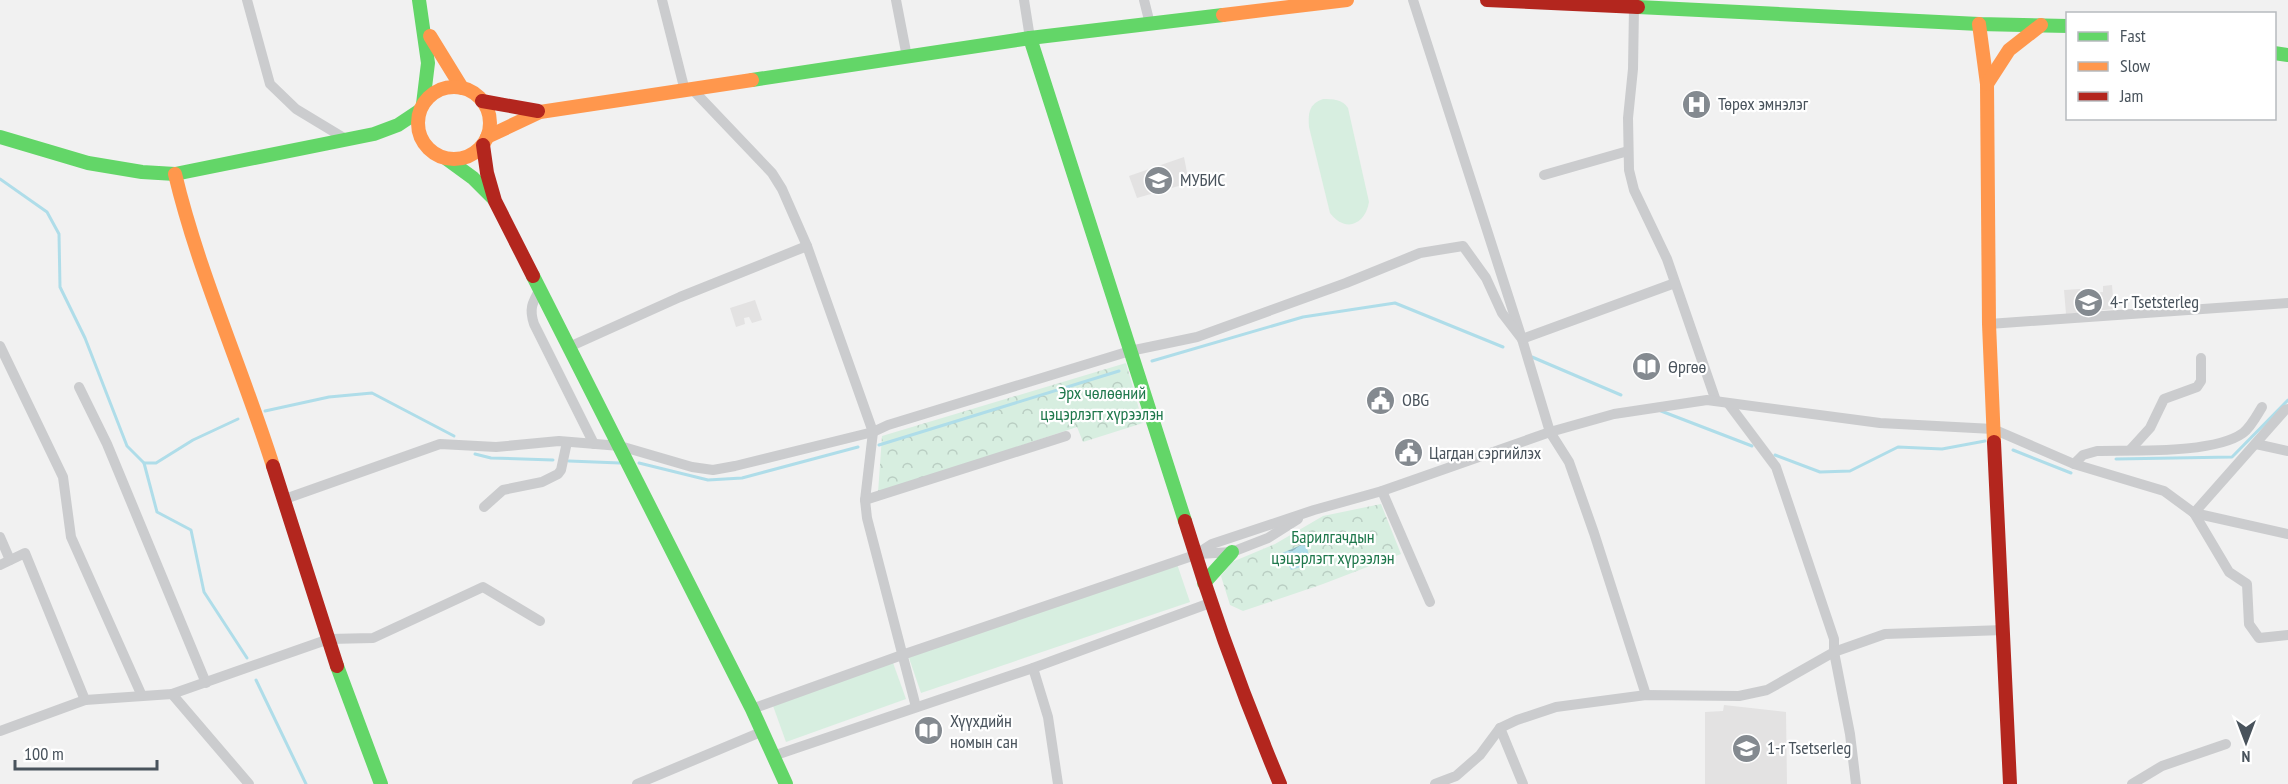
<svg xmlns="http://www.w3.org/2000/svg" width="2288" height="784" viewBox="0 0 2288 784" font-family="'PT Sans Narrow',sans-serif">
<style>
.education{fill:#e3e2e2}
.grass{fill:#d7eee0}
.forest{fill:url(#forest-crowns)}
.water{fill:url(#water-waves)}
.lines{fill:none;stroke-linecap:round;stroke-linejoin:round}
.stream{stroke:#afdde9;stroke-width:3}
.street{stroke:#cbccce;stroke-width:10}
.fast{stroke:#63d668;stroke-width:14}
.slow{stroke:#ff974d;stroke-width:14}
.jam{stroke:#b3261e;stroke-width:14}
.labels{text-anchor:middle;stroke-width:4.5;stroke-linejoin:round;paint-order:stroke}
.poi-label{font-size:18px;fill:#49535c;stroke:#fff;text-anchor:start}
.park-label{font-size:18px;fill:#1f784c;stroke:#fff}
</style>
<defs>
<pattern id="forest-crowns" width="20" height="18" patternUnits="userSpaceOnUse" patternTransform="scale(1.5)"><rect width="20" height="18" fill="#d7eee0"/><path d="M2 6a3 3 0 1 1 6 0M12 15a3 3 0 1 1 6 0" fill="none" stroke="#bacec3"/></pattern>
<pattern id="water-waves" width="16" height="10" patternUnits="userSpaceOnUse" patternTransform="scale(1.5)"><rect width="16" height="10" fill="#afdde9"/><path d="M0 5q4-4 8 0t8 0" fill="none" stroke="#90b6c0"/></pattern>
</defs>
<rect width="100%" height="100%" fill="#f1f1f1"/>
<g class="education">
<path d="M 1184,157 L 1189,183 L 1137,198 L 1129,176 Z"/>
<path d="M 2112,285 L 2114,309 L 2066,314 L 2064,290 L 2080,289 L 2081,294 L 2103,292 L 2103,286 Z"/>
<path d="M 755,300 L 762,320 L 752,323 L 749,317 L 744,318 L 745,324 L 736,327 L 730,308 Z"/>
<path d="M 1724,705 L 1786,712 L 1787,784 L 1705,784 L 1705,712 L 1723,711 Z"/>
</g>
<g class="grass">
<path d="M 1323,99 C 1333,99 1342,99 1348,108 L 1369,202 C 1365,225 1345,233 1330,213 L 1309,127 C 1308,113 1309,104 1323,99 Z"/>
<path d="M 1177,564 L 1190,602 L 921,693 L 908,655 Z"/>
<path d="M 892,660 L 906,699 L 786,742 L 772,703 Z"/>
</g>
<g class="forest">
<path d="M 1126,363 L 1143,423 L 1083,442 L 1077,427 L 878,493 L 882,436 Z"/>
<path d="M 1381,504 L 1401,554 L 1323,584 L 1243,611 L 1230,605 L 1221,576 L 1232,562 L 1275,544 L 1323,516 Z"/>
</g>
<path class="water" d="M 1306,543 L 1311,564 L 1291,570 L 1282,553 Z"/>
<g class="lines">
<g class="stream">
<path d="M 0,179 L 47,212 L 59,234 L 60,287 L 85,338 L 127,446 L 144,463 L 157,512 L 191,530 L 204,592 L 247,658"/>
<path d="M 1532,357 L 1621,395"/>
<path d="M 1152,361 L 1303,317 L 1395,303 L 1503,347"/>
<path d="M 265,411 L 329,397 L 372,393 L 454,436"/>
<path d="M 1661,411 L 1752,446"/>
<path d="M 879,445 L 1119,371"/>
<path d="M 2013,450 L 2071,473"/>
<path d="M 475,454 L 491,458 L 553,460"/>
<path d="M 1775,455 L 1820,472 L 1850,471 L 1898,447 L 1942,449 L 1985,441"/>
<path d="M 2116,459 L 2232,457 L 2288,400"/>
<path d="M 569,461 L 620,463"/>
<path d="M 144,463 L 156,463 L 193,440 L 238,419"/>
<path d="M 639,463 L 708,480 L 742,478 L 858,447"/>
<path d="M 256,680 L 306,784"/>
</g>
<g class="street">
<path d="M 247,0 L 270,84 L 296,109 L 344,138"/>
<path d="M 662,0 L 685,91"/>
<path d="M 896,0 L 907,57"/>
<path d="M 1024,0 L 1030,38"/>
<path d="M 1144,0 L 1150,24"/>
<path d="M 1413,0 L 1522,339 L 1550,432 L 1569,462 L 1594,533 L 1646,695"/>
<path d="M 1634,7 L 1633,69 L 1628,118 L 1629,170 L 1634,190 L 1667,259 L 1716,401"/>
<path d="M 693,90 L 772,173 L 782,189 L 807,246 L 873,432 L 865,500 L 867,518 L 916,707"/>
<path d="M 1544,175 L 1628,151"/>
<path d="M 540,289 C 532,303 529,309 534,324 L 594,444"/>
<path d="M 1989,324 L 2288,303"/>
<path d="M 0,346 L 63,477 L 71,537 L 142,696"/>
<path d="M 569,347 L 680,297 L 807,246"/>
<path d="M 79,387 L 107,444 L 206,683"/>
<path d="M 1728,403 L 1776,467 L 1834,639 L 1834,652 L 1850,734 L 1856,784"/>
<path d="M 2256,444 L 2288,451"/>
<path d="M 2130,450 L 2150,428 L 2164,399 L 2197,387 L 2201,381 L 2201,358"/>
<path d="M 2074,464 L 2083,455 L 2097,451 C 2134,450 2214,454 2243,433 C 2251,427 2257,415 2262,407"/>
<path d="M 1382,491 L 1430,602"/>
<path d="M 285,499 L 440,444 L 496,447 L 559,441 L 620,446 L 692,467 L 713,470 L 735,466 L 873,432 L 888,425 L 1130,351 L 1197,337 L 1346,283 L 1420,253 L 1463,246 L 1486,278 L 1502,313 L 1522,339 L 1675,283"/>
<path d="M 865,500 L 1066,436"/>
<path d="M 484,507 L 503,490 L 542,482 L 558,474 L 561,470 L 567,442"/>
<path d="M 2194,513 L 2285,410 L 2288,409"/>
<path d="M 2194,513 L 2288,534"/>
<path d="M 0,537 L 10,560"/>
<path d="M 1199,554 L 1232,552 L 1268,538 L 1298,519"/>
<path d="M 0,565 L 25,553 L 85,700"/>
<path d="M 1033,668 L 1048,717 L 1058,784"/>
<path d="M 172,694 L 249,784"/>
<path d="M 752,709 L 902,655 L 1195,555 L 1212,544 L 1314,510 L 1382,491 L 1550,432 L 1614,414 L 1707,400 L 1880,423 L 1993,429 L 2074,464 L 2164,491 L 2194,513 L 2229,572 L 2247,584 L 2249,624 L 2259,638 L 2288,635"/>
<path d="M 1500,728 L 1523,784"/>
<path d="M 0,731 L 85,700 L 172,694 L 329,639 L 373,638 L 483,587 L 540,621"/>
<path d="M 773,756 L 1033,668 L 1210,603"/>
<path d="M 637,784 L 761,732"/>
<path d="M 1435,784 L 1456,776 L 1480,755 L 1500,728 L 1517,720 L 1556,707 L 1646,695 L 1739,696 L 1767,690 L 1834,652 L 1885,634 L 2004,630"/>
<path d="M 2132,784 L 2162,766 L 2226,744"/>
</g>
<g class="fast">
<path d="M 419,0 L 428,63 L 423,104"/>
<path d="M 1638,7 L 1979,24 L 2068,26"/>
<path d="M 1030,38 L 1185,521"/>
<path d="M 2274,53 L 2288,55"/>
<path d="M 752,80 L 1030,38 L 1223,15"/>
<path d="M 0,137 L 88,163 L 142,172 L 175,174 L 374,134 L 398,125 L 419,111"/>
<path d="M 447,159 L 473,178 L 493,198"/>
<path d="M 533,276 L 752,709 L 786,784"/>
<path d="M 1204,583 L 1232,552"/>
<path d="M 337,666 L 381,784"/>
</g>
<g class="slow">
<path d="M 1223,15 L 1347,0"/>
<path d="M 1979,24 L 1987,84 L 1989,324 L 1994,442"/>
<path d="M 430,36 L 462,88"/>
<path d="M 1987,84 L 2009,50 L 2041,25"/>
<circle cx="454" cy="123" r="36"/>
<path d="M 487,137 L 540,112 L 752,80"/>
<path d="M 175,174 C 199,274 242,368 273,466"/>
</g>
<g class="jam">
<path d="M 1487,0 L 1638,7"/>
<path d="M 482,101 L 538,111"/>
<path d="M 483,145 L 487,173 L 495,201 L 533,276"/>
<path d="M 1994,442 L 2010,784"/>
<path d="M 273,466 L 337,666"/>
<path d="M 1185,521 C 1212,610 1244,698 1280,784"/>
</g>
</g>
<defs>
<symbol id="hospital-disc" viewBox="-11 -11 22 22"><circle r="9.5" fill="#848a90" stroke="#fff"/><path d="M-5-5h3v3.5h4V-5h3V5h-3V1.5h-4V5h-3Z" fill="#fff"/></symbol>
<symbol id="school-disc" viewBox="-11 -11 22 22"><circle r="9.5" fill="#848a90" stroke="#fff"/><path d="M0-5L7-2L0 1L-7-2ZM-4 1L0 2.5L4 1V4Q0 6-4 4Z" fill="#fff"/></symbol>
<symbol id="library-disc" viewBox="-11 -11 22 22"><circle r="9.5" fill="#848a90" stroke="#fff"/><path d="M-6-4Q-3-5.5-.7-3.5V5Q-3 3-6 4ZM6-4Q3-5.5 .7-3.5V5Q3 3 6 4Z" fill="#fff"/></symbol>
<symbol id="civic-disc" viewBox="-11 -11 22 22"><circle r="9.5" fill="#848a90" stroke="#fff"/><path d="M-.6-6.5H3V-4.5H.6V-3L4-1V1h2V6H-6V1h2V-1L-.6-3ZM-1.2 2.5V6h2.4V2.5Z" fill="#fff"/></symbol>
</defs>
<g fill-rule="evenodd">
<use href="#hospital-disc" x="1680" y="88" width="33" height="33"/>
<use href="#school-disc" x="1142" y="164" width="33" height="33"/>
<use href="#school-disc" x="2072" y="286" width="33" height="33"/>
<use href="#library-disc" x="1630" y="350" width="33" height="33"/>
<use href="#civic-disc" x="1364" y="384" width="33" height="33"/>
<use href="#civic-disc" x="1392" y="436" width="33" height="33"/>
<use href="#library-disc" x="912" y="714" width="33" height="33"/>
<use href="#school-disc" x="1730" y="732" width="33" height="33"/>
</g>
<g class="labels">
<g class="poi-label">
<text x="1718" y="110">Төрөх эмнэлэг</text>
<text x="1180" y="186">МУБИС</text>
<text x="2110" y="308">4-r Tsetsterleg</text>
<text x="1668" y="373">Өргөө</text>
<text x="1402" y="406">OBG</text>
<text x="1429" y="459">Цагдан сэргийлэх</text>
<text x="950" y="727">Хүүхдийн<tspan x="950" dy="21">номын сан</tspan></text>
<text x="1767" y="754">1-r Tsetserleg</text>
</g>
<g class="park-label">
<text x="1102" y="399">Эрх чөлөөний<tspan x="1102" dy="21">цэцэрлэгт хүрээлэн</tspan></text>
<text x="1333" y="543">Барилгачдын<tspan x="1333" dy="21">цэцэрлэгт хүрээлэн</tspan></text>
</g>
</g>
<rect x="2066" y="12" width="210" height="108" fill="#ffffff" stroke="#b6babe" stroke-width="1.5"/>
<rect x="2078" y="32" width="30" height="9" fill="#63d668" stroke="#b6babe" stroke-width="1.5"/>
<text x="2120" y="42" font-size="18" fill="#49535c">Fast</text>
<rect x="2078" y="62" width="30" height="9" fill="#ff974d" stroke="#b6babe" stroke-width="1.5"/>
<text x="2120" y="72" font-size="18" fill="#49535c">Slow</text>
<rect x="2078" y="92" width="30" height="9" fill="#b3261e" stroke="#b6babe" stroke-width="1.5"/>
<text x="2120" y="102" font-size="18" fill="#49535c">Jam</text>
<g transform="translate(2246 742) rotate(180)" stroke="#ffffff" stroke-width="4.5" paint-order="stroke">
<path d="M0-4.5L10 22L0 15L-10 22Z" fill="#49535c"/>
<text y="-9" font-size="16" font-weight="bold" text-anchor="middle" fill="#49535c">N</text>
</g>
<path d="M15 760v9h142v-9" fill="none" stroke="#49535c" stroke-width="3"/>
<text x="24" y="760" font-size="18" fill="#49535c" stroke="#ffffff" stroke-width="4.5" paint-order="stroke">100 m</text>
</svg>
